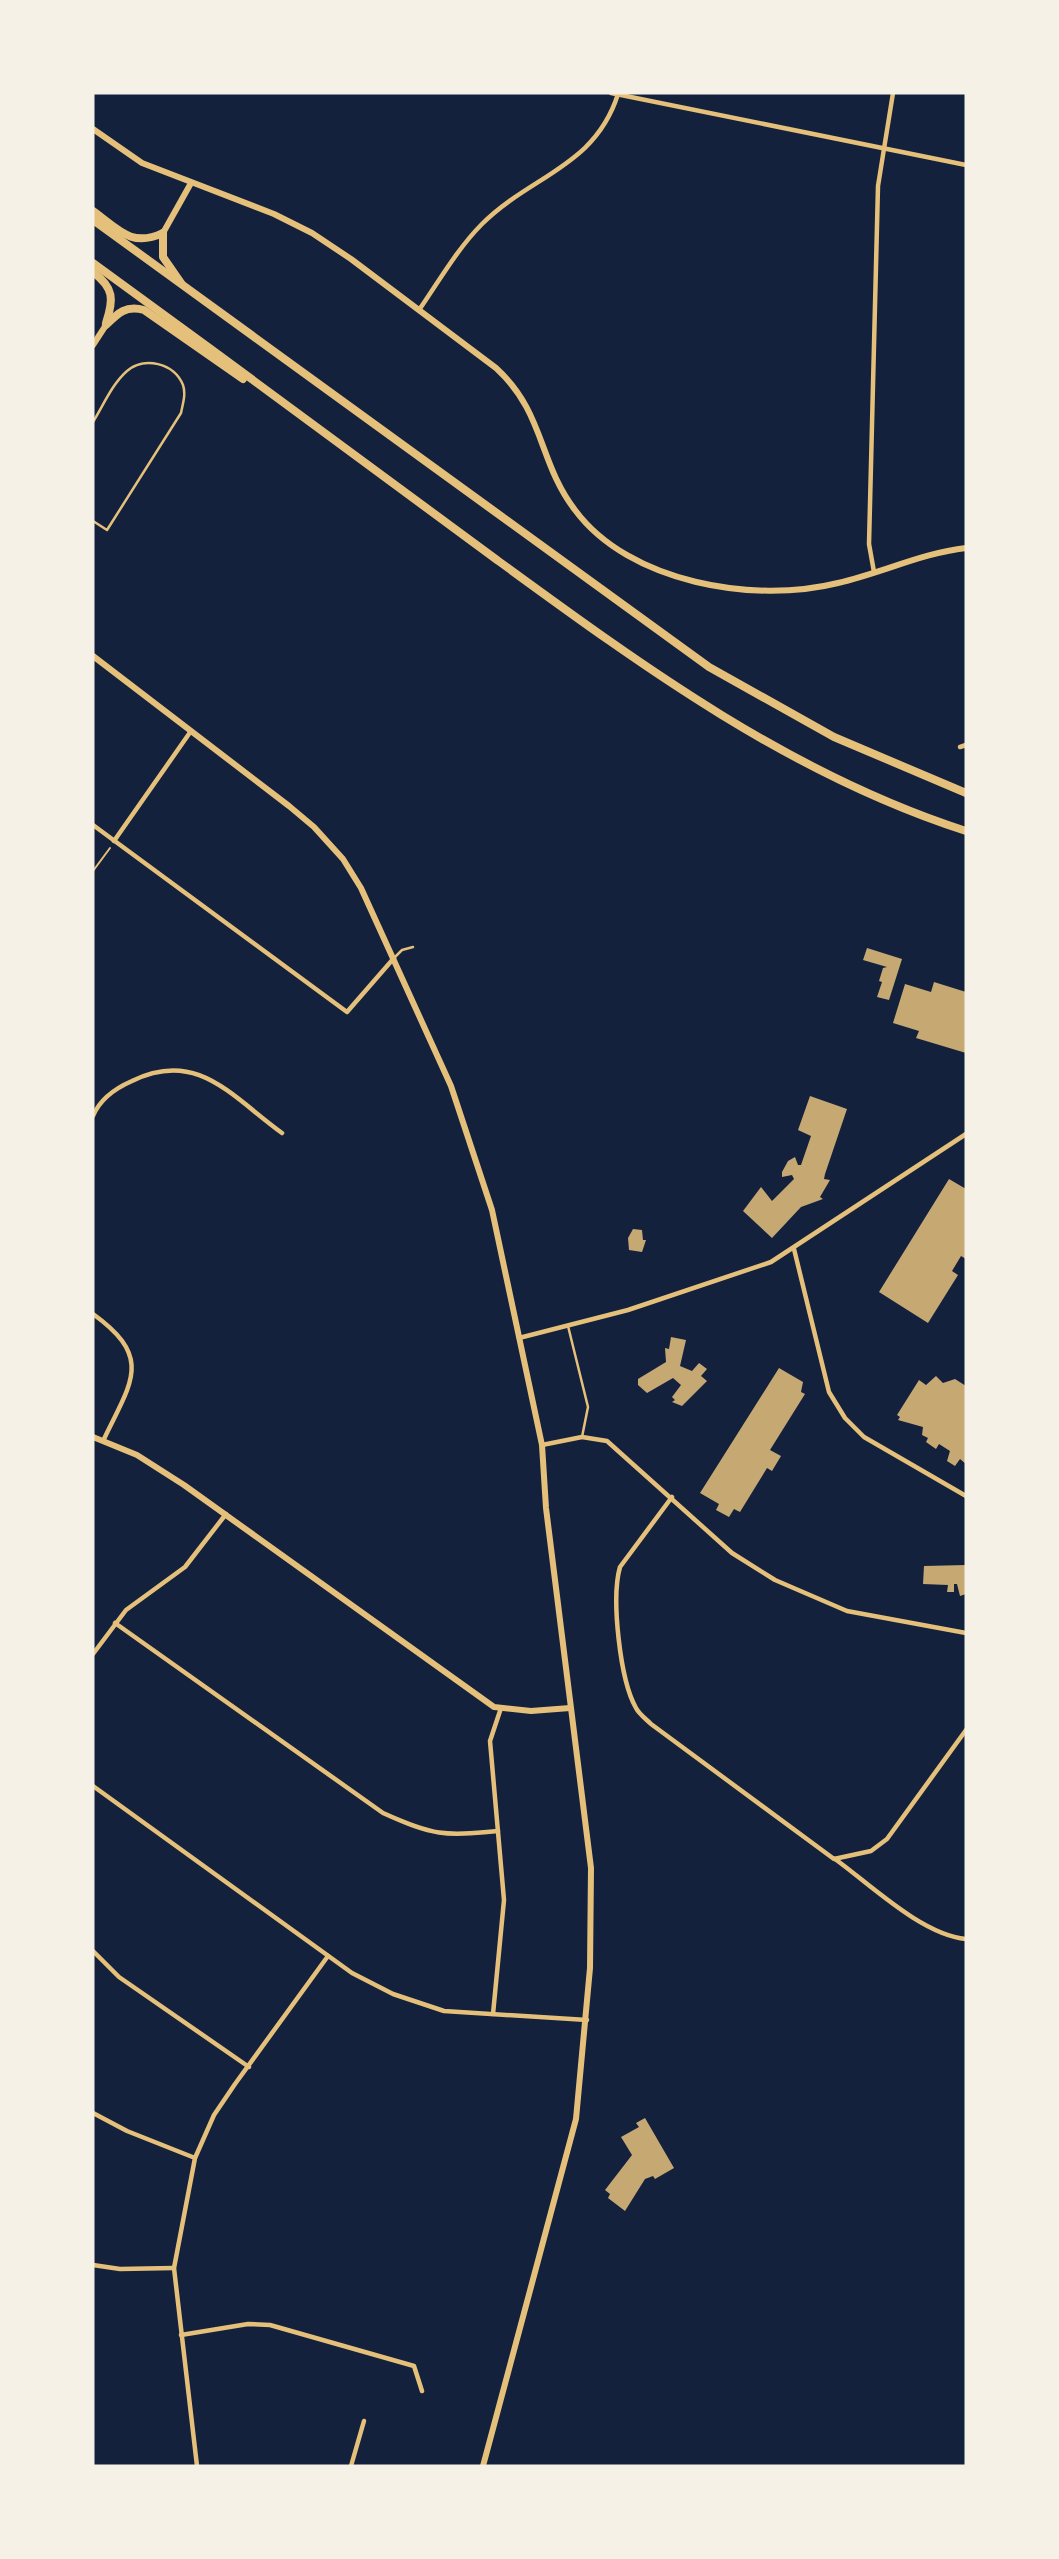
<svg xmlns="http://www.w3.org/2000/svg" width="1059" height="2559" viewBox="0 0 1059 2559" font-family="'Nunito Sans',sans-serif">
<style>
.building{fill:#c6a872}
.lines{fill:none;stroke-linecap:round;stroke-linejoin:round}
.path{stroke:#e5c07b;stroke-width:2}
.service{stroke:#e5c07b;stroke-width:2.5}
.minor{stroke:#e5c07b;stroke-width:4.5}
.tertiary{stroke:#e5c07b;stroke-width:6}
.trunk{stroke:#e5c07b;stroke-width:8}
</style>
<rect width="100%" height="100%" fill="#14213d"/>
<g class="building">
<path d="M 867,948 L 902,959 L 889,1000 L 877,997 L 882,982 L 879,981 L 883,968 L 887,967 L 863,960 Z"/>
<path d="M 934,982 L 966,992 L 966,1053 L 916,1038 L 919,1031 L 893,1023 L 905,984 L 931,992 Z"/>
<path d="M 810,1096 L 847,1109 L 825,1174 L 824,1179 L 830,1180 L 820,1197 L 823,1199 L 801,1207 L 772,1238 L 743,1211 L 761,1187 L 772,1201 L 794,1179 L 792,1175 L 782,1177 L 782,1172 L 788,1161 L 795,1157 L 798,1165 L 801,1165 L 811,1136 L 798,1130 Z"/>
<path d="M 949,1179 L 966,1189 L 966,1259 L 961,1256 L 952,1271 L 958,1275 L 928,1323 L 879,1292 Z"/>
<path d="M 633,1229 L 642,1230 L 643,1240 L 646,1240 L 642,1252 L 629,1250 L 628,1238 Z"/>
<path d="M 671,1337 L 686,1340 L 680,1366 L 692,1371 L 699,1363 L 707,1369 L 701,1376 L 707,1381 L 682,1406 L 672,1402 L 675,1400 L 672,1397 L 681,1385 L 673,1378 L 647,1393 L 638,1385 L 638,1379 L 666,1362 L 665,1348 L 669,1349 Z"/>
<path d="M 779,1368 L 803,1382 L 801,1392 L 805,1394 L 770,1450 L 781,1456 L 772,1471 L 767,1468 L 740,1512 L 734,1509 L 729,1517 L 716,1510 L 719,1504 L 700,1493 Z"/>
<path d="M 936,1376 L 943,1383 L 955,1379 L 966,1386 L 966,1464 L 960,1459 L 955,1466 L 947,1461 L 950,1451 L 939,1444 L 936,1449 L 926,1442 L 928,1438 L 922,1435 L 923,1427 L 898,1420 L 900,1417 L 897,1415 L 919,1380 L 926,1385 Z"/>
<path d="M 966,1565 L 966,1594 L 960,1596 L 957,1584 L 954,1584 L 954,1592 L 947,1592 L 948,1585 L 923,1584 L 924,1566 Z"/>
<path d="M 645,2118 L 674,2168 L 655,2179 L 653,2176 L 645,2179 L 625,2211 L 608,2198 L 610,2194 L 605,2190 L 632,2155 L 621,2137 L 639,2127 L 636,2123 Z"/>
</g>
<g class="lines">
<path class="path" d="M 93,871 L 110,848"/>
<g class="service">
<path d="M 93,422 C 103,406 112,384 127,371 C 144,356 174,363 183,385 C 186,394 183,403 181,413 L 107,530 L 93,521"/>
<path d="M 395,957 L 402,950 L 413,947"/>
<path d="M 568,1326 L 588,1407 L 582,1437"/>
</g>
<g class="minor">
<path d="M 611,93 L 966,165"/>
<path d="M 419,310 C 439,281 458,248 482,224 C 531,175 595,167 618,94"/>
<path d="M 874,572 L 869,544 L 878,186 L 893,93"/>
<path d="M 960,747 L 966,745"/>
<path d="M 93,825 L 347,1012 L 394,958"/>
<path d="M 114,841 L 191,731"/>
<path d="M 93,1116 C 100,1099 116,1088 132,1081 C 197,1049 231,1096 282,1133"/>
<path d="M 794,1249 L 829,1392 L 845,1418 L 864,1437 L 966,1496"/>
<path d="M 93,1314 C 154,1358 131,1382 104,1439"/>
<path d="M 519,1338 L 628,1310 L 771,1262 L 966,1134"/>
<path d="M 542,1445 L 582,1437 L 607,1441 L 732,1553 L 775,1580 L 847,1611 L 966,1633"/>
<path d="M 672,1497 L 620,1567 C 611,1598 620,1680 636,1708 C 639,1714 646,1719 651,1724 L 834,1859 L 871,1851 L 887,1839 L 966,1730"/>
<path d="M 115,1623 L 383,1813 C 434,1836 443,1836 498,1831"/>
<path d="M 93,1654 L 126,1610 L 185,1567 L 226,1514"/>
<path d="M 93,1786 L 352,1973 L 393,1994 L 444,2011 L 587,2020"/>
<path d="M 835,1859 C 871,1885 922,1935 966,1939"/>
<path d="M 93,1951 L 119,1977 L 249,2067"/>
<path d="M 493,2014 L 504,1900 L 490,1741 L 501,1708"/>
<path d="M 93,2113 L 127,2131 L 195,2158"/>
<path d="M 93,2265 L 120,2269 L 174,2268"/>
<path d="M 181,2335 L 248,2324 L 270,2325 L 414,2366 L 422,2391"/>
<path d="M 197,2466 L 174,2268 L 195,2158 L 214,2115 L 235,2084 L 328,1956"/>
<path d="M 351,2466 L 364,2421"/>
</g>
<g class="tertiary">
<path d="M 93,129 L 142,163 L 274,214 L 312,233 L 351,259 L 496,368 C 545,413 538,462 575,510 C 629,583 754,604 838,583 C 882,573 922,553 966,548"/>
<path d="M 163,233 L 191,183"/>
<path d="M 93,345 L 106,325"/>
<path d="M 93,656 L 289,806 L 314,827 L 343,859 L 361,888 L 451,1086 L 492,1210 L 542,1445 L 546,1508 L 591,1868 L 590,1968 L 576,2119 L 483,2466"/>
<path d="M 93,1437 L 137,1455 L 184,1485 L 494,1707 L 531,1711 L 570,1708"/>
</g>
<g class="trunk">
<path d="M 93,211 C 118,229 131,248 163,233"/>
<path d="M 93,220 L 709,667 L 834,737 L 966,793"/>
<path d="M 163,233 L 163,257 L 181,283"/>
<path d="M 93,263 C 227,360 359,459 493,557 C 641,665 789,774 966,831"/>
<path d="M 93,272 C 114,288 114,299 106,323"/>
<path d="M 106,325 C 118,313 126,305 144,310 L 243,379"/>
</g>
</g>
<rect width="1059" height="2559" fill="none" stroke="#f6f1e7" stroke-width="189"/>
</svg>
